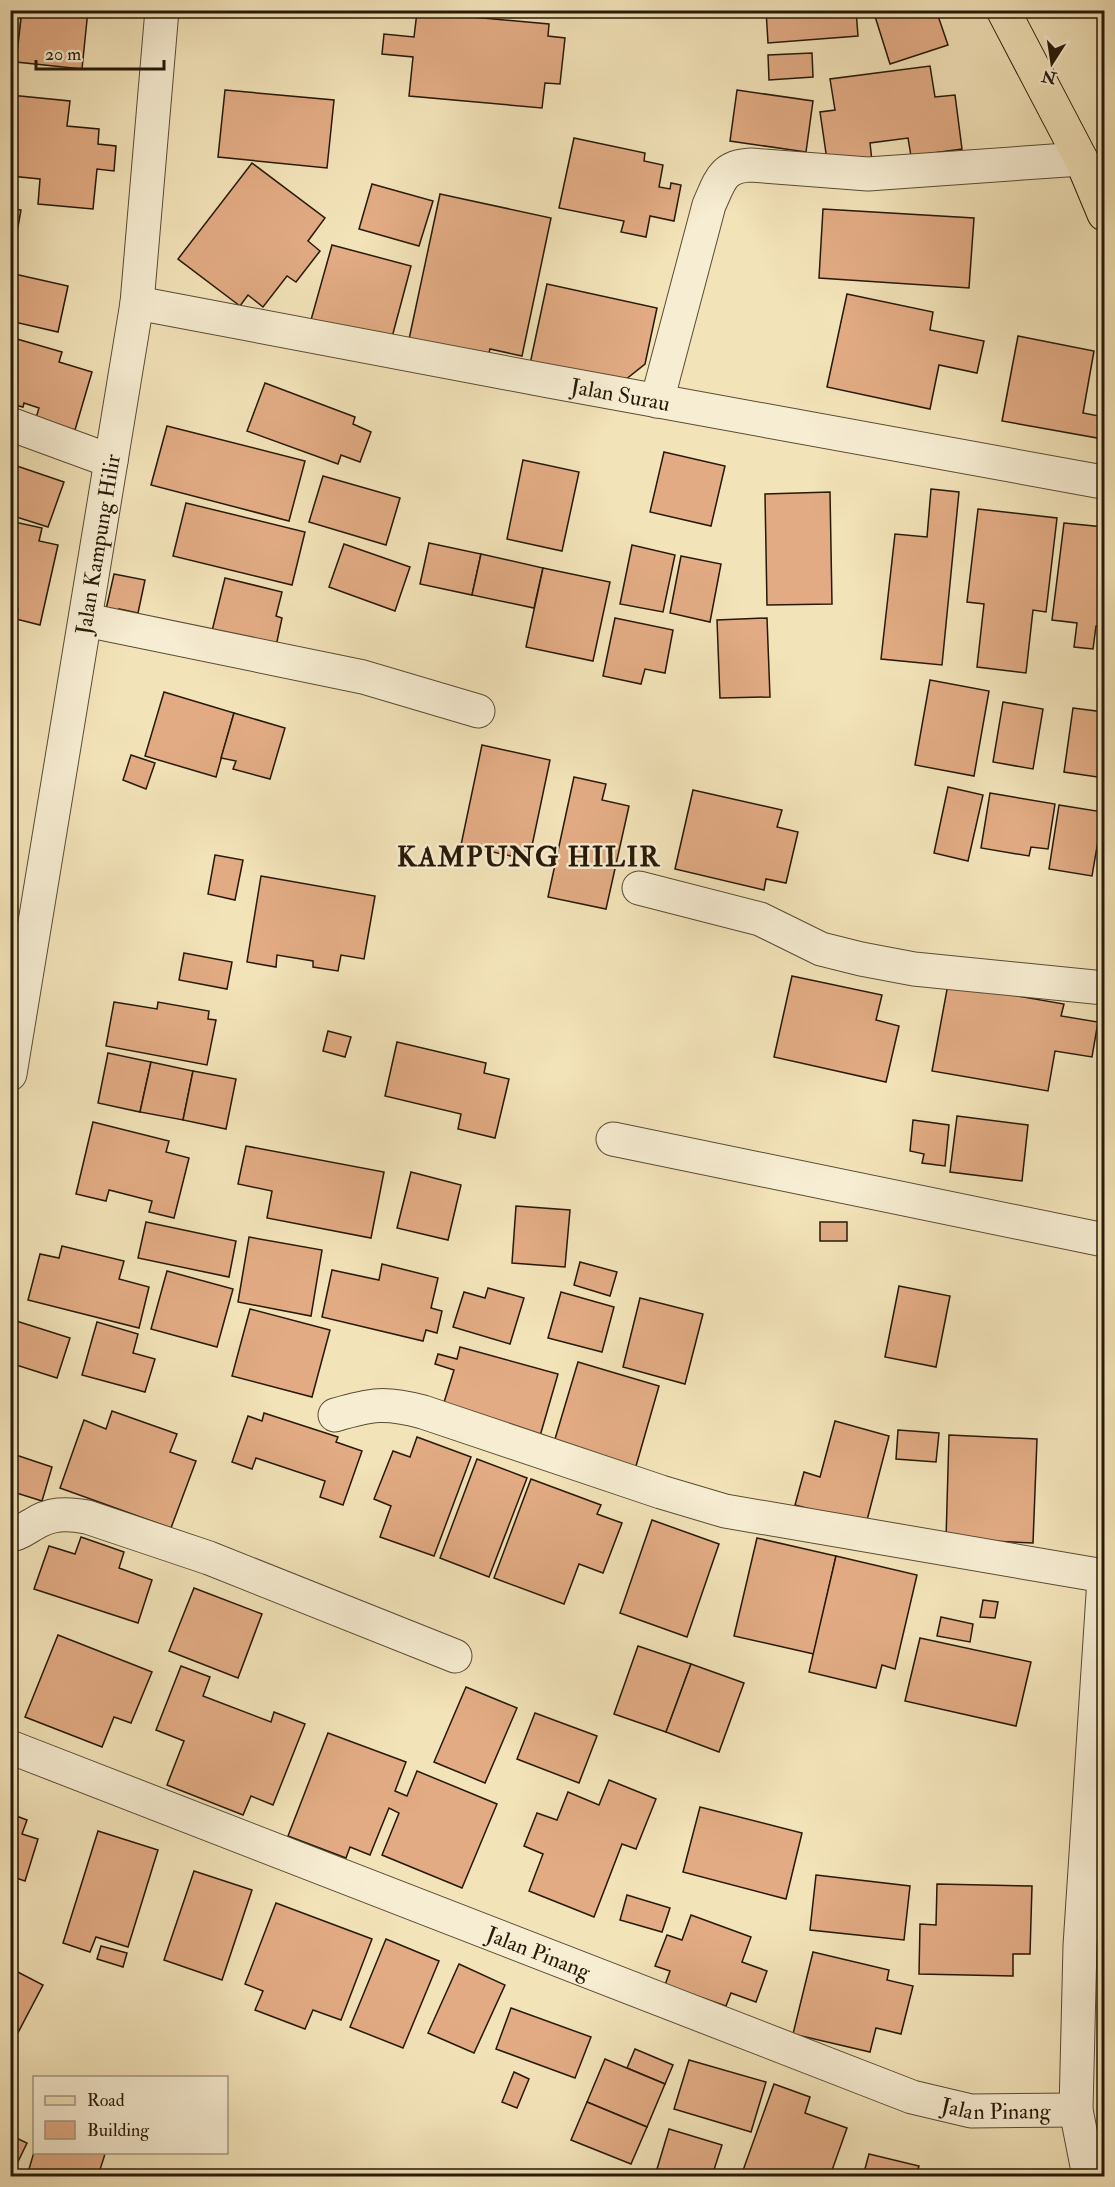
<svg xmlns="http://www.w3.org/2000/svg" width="1115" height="2187" viewBox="0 0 1115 2187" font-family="'IM FELL Double Pica',serif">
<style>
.building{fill:#e2ab84;stroke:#261908;stroke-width:1.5}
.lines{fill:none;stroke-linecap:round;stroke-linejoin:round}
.minor-casing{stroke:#594c34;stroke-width:35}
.major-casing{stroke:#261908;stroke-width:35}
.minor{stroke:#f7edd2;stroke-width:33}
.major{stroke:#f3e3b9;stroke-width:33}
.labels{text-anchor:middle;stroke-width:5;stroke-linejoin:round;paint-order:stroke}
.street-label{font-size:22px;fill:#261908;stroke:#f7edd2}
.district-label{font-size:28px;font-weight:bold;letter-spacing:1.5px;fill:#261908;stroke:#f7edd2}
</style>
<rect width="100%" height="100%" fill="#f3e3b9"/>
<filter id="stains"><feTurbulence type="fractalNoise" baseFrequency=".00333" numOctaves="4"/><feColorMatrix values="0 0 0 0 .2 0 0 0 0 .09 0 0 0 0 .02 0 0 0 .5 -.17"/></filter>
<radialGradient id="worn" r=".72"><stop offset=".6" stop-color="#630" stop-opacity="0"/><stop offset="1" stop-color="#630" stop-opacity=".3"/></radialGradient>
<g class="building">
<path d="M 10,10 L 22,10 L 17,57 L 10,56 Z"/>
<path d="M 22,10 L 88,10 L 82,69 L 16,62 Z"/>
<rect x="571" y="10" width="50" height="7"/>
<path d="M 766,10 L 856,10 L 858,36 L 768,43 Z"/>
<path d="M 873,10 L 936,10 L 948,45 L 890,64 Z"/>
<path d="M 417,12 L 549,24 L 548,36 L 565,38 L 560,84 L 545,83 L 542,108 L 409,96 L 413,57 L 382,54 L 384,34 L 414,37 Z"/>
<path d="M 812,53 L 813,77 L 769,80 L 768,55 Z"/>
<path d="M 930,66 L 935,97 L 955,95 L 962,149 L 911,156 L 908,138 L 870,143 L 872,161 L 828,167 L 820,112 L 835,110 L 830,79 Z"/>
<path d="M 225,90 L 334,100 L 327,168 L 218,157 Z"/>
<path d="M 737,90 L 813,101 L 806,152 L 730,141 Z"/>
<path d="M 10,95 L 70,101 L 67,126 L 99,129 L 98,144 L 116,146 L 114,171 L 97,169 L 93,209 L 38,204 L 40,179 L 10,176 Z"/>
<path d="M 574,138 L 645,153 L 644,161 L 663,165 L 659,187 L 670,189 L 671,183 L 681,185 L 674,221 L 650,216 L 646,237 L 621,232 L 624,221 L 559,208 Z"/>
<path d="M 252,163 L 325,218 L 308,241 L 320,251 L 296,282 L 287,276 L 263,307 L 248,295 L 240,306 L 178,259 Z"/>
<path d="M 372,184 L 433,201 L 419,246 L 359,229 Z"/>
<path d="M 440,194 L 551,218 L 522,356 L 490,349 L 487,361 L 408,344 Z"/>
<path d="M 10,208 L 21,210 L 11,265 L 10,265 Z"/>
<path d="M 823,209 L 974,218 L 969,288 L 819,278 Z"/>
<path d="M 332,245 L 411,266 L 391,341 L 311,320 Z"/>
<path d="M 10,273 L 68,286 L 58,332 L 10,321 Z"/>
<path d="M 547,284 L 657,308 L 645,364 L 620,384 L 530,364 Z"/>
<path d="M 847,294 L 933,312 L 930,330 L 984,341 L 977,373 L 939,365 L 930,409 L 827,387 Z"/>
<path d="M 1018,336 L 1094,351 L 1083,413 L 1104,417 L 1103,439 L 1002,421 Z"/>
<path d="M 10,337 L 62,352 L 59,362 L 92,372 L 75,430 L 36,418 L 39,408 L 24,403 L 23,407 L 10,404 Z"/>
<path d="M 265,383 L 355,417 L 353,424 L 371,432 L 360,462 L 341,455 L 338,464 L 247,431 Z"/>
<path d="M 167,426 L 305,461 L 289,521 L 151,485 Z"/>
<path d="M 664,452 L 725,466 L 711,526 L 650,512 Z"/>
<path d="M 523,460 L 579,472 L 562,551 L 507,539 Z"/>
<path d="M 11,464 L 64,482 L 48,527 L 10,515 Z"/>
<path d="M 323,476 L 400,498 L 386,545 L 309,522 Z"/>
<path d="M 931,489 L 959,492 L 942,665 L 881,659 L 895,534 L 927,537 Z"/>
<path d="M 830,492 L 832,604 L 767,605 L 765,494 Z"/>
<path d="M 186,503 L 305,532 L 292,585 L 173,556 Z"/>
<path d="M 978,509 L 1057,518 L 1046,612 L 1033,610 L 1026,673 L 977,667 L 984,604 L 967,602 Z"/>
<path d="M 10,521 L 42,528 L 39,541 L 58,545 L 40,625 L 16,619 L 18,609 L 10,607 Z"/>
<path d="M 1064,523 L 1104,527 L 1104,627 L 1096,626 L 1093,649 L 1074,647 L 1077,623 L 1052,620 Z"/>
<path d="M 429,543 L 481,554 L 472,595 L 420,584 Z"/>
<path d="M 344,544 L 410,567 L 395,611 L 329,587 Z"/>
<path d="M 632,545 L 675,555 L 663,612 L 620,604 Z"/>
<path d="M 481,554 L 543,568 L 534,608 L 472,595 Z"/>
<path d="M 681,556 L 721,564 L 710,622 L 670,613 Z"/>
<path d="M 543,568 L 610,582 L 593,661 L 526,647 Z"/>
<path d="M 114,574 L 145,580 L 138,613 L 119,609 L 117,616 L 105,614 Z"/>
<path d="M 225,578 L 282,592 L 276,616 L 282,618 L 275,651 L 211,635 Z"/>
<path d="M 615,618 L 673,630 L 665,673 L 645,669 L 641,684 L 603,676 Z"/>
<path d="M 767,618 L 770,697 L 720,698 L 717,620 Z"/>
<path d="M 930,680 L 989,691 L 974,776 L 915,765 Z"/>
<path d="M 164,692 L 234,713 L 216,777 L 145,756 Z"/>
<path d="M 1003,702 L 1043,709 L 1033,769 L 993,762 Z"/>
<path d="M 1073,708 L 1104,712 L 1104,778 L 1064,772 Z"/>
<path d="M 234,713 L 285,728 L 270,779 L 233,769 L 236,761 L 221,758 Z"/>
<path d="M 482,745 L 550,760 L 529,860 L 461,845 Z"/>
<path d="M 131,755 L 155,763 L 146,789 L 123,780 Z"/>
<path d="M 574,777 L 606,784 L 602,800 L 629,806 L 606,909 L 548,897 Z"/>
<path d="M 948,787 L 983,795 L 968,861 L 934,853 Z"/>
<path d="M 693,790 L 782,810 L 777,827 L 798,832 L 786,883 L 766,879 L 764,890 L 675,869 Z"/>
<path d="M 990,793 L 1055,804 L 1048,849 L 1031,847 L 1029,856 L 981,848 Z"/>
<path d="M 1059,805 L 1103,812 L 1092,876 L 1049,869 Z"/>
<path d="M 215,855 L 243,860 L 235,900 L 208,894 Z"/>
<path d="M 261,876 L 375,896 L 364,959 L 341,955 L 338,971 L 313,967 L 313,961 L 277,955 L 276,967 L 247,962 Z"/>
<path d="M 184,953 L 232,962 L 227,989 L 179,980 Z"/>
<path d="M 792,976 L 882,995 L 876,1020 L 899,1026 L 886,1082 L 774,1057 Z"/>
<path d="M 948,984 L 1064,1004 L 1061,1016 L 1098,1022 L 1092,1057 L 1055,1051 L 1048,1091 L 932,1071 Z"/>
<path d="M 114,1002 L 157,1009 L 158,1002 L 209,1011 L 208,1019 L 216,1020 L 207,1065 L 106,1046 Z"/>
<path d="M 328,1031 L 351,1037 L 345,1057 L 323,1051 Z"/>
<path d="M 397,1042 L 486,1063 L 484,1073 L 509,1079 L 495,1138 L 458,1129 L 461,1114 L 385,1096 Z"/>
<path d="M 108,1053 L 151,1062 L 140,1112 L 98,1103 Z"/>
<path d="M 151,1062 L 193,1071 L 183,1120 L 140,1112 Z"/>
<path d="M 193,1071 L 236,1079 L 226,1129 L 183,1120 Z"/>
<path d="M 957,1116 L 1028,1125 L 1022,1181 L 950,1172 Z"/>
<path d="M 913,1120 L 949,1125 L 945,1166 L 922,1163 L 924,1154 L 910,1151 Z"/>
<path d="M 93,1122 L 169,1141 L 166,1152 L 189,1158 L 174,1218 L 149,1212 L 152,1201 L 109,1190 L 106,1201 L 76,1194 Z"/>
<path d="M 246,1146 L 384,1172 L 371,1238 L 267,1218 L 272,1191 L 238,1184 Z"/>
<path d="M 411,1172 L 461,1185 L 448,1240 L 397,1228 Z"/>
<path d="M 516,1206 L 570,1210 L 565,1267 L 512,1263 Z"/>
<path d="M 146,1222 L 236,1241 L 229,1277 L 138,1258 Z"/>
<rect x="820" y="1222" width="27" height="19"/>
<path d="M 249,1237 L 322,1250 L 311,1316 L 238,1302 Z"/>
<path d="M 62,1246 L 124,1261 L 119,1279 L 149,1287 L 139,1328 L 28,1300 L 40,1254 L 59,1258 Z"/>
<path d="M 580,1262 L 617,1272 L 610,1296 L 574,1285 Z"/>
<path d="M 382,1264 L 438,1278 L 431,1308 L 442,1311 L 437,1333 L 426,1330 L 423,1341 L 322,1317 L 332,1270 L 379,1280 Z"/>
<path d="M 167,1271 L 233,1289 L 217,1347 L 151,1329 Z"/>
<path d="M 899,1286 L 950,1296 L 936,1367 L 885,1357 Z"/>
<path d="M 488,1288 L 524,1298 L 510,1344 L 453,1327 L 464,1292 L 485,1298 Z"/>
<path d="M 561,1292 L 614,1307 L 602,1352 L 548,1338 Z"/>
<path d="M 640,1298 L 703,1314 L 685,1384 L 623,1367 Z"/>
<path d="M 250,1309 L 330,1330 L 312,1397 L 232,1376 Z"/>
<path d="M 10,1319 L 70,1338 L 57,1378 L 10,1363 Z"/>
<path d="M 97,1322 L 138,1334 L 133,1353 L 155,1359 L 145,1392 L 82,1375 Z"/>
<path d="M 460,1347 L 558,1374 L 540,1436 L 442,1409 L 454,1370 L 435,1364 L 438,1354 L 457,1359 Z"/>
<path d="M 578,1362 L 659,1386 L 634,1473 L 552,1449 Z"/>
<path d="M 112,1411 L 177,1434 L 170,1452 L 196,1461 L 171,1528 L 60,1488 L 84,1420 L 106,1429 Z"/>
<path d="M 264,1413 L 338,1437 L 336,1442 L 362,1451 L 343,1505 L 320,1497 L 325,1481 L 256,1458 L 252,1469 L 232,1462 L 248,1416 L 262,1421 Z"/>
<path d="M 835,1421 L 889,1436 L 866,1524 L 795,1505 L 804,1472 L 820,1477 Z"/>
<path d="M 898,1430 L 939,1433 L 936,1462 L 896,1459 Z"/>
<path d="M 949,1435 L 1037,1439 L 1033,1543 L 946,1539 Z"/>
<path d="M 417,1437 L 471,1457 L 434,1556 L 380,1537 L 391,1506 L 374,1499 L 393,1451 L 410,1457 Z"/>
<path d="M 10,1453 L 52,1467 L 42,1501 L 10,1491 Z"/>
<path d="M 477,1459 L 527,1478 L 489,1577 L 440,1558 Z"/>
<path d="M 531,1479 L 601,1505 L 597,1514 L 622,1523 L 603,1573 L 579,1564 L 564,1604 L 494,1578 Z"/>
<path d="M 652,1520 L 719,1544 L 687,1637 L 620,1613 Z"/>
<path d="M 81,1537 L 124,1552 L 119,1568 L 152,1580 L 138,1623 L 34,1589 L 49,1546 L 75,1554 Z"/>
<path d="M 757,1538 L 836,1556 L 814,1654 L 734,1636 Z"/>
<path d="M 836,1556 L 917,1575 L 895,1669 L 882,1665 L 876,1688 L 809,1672 Z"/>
<path d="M 194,1588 L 262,1614 L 238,1678 L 169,1651 Z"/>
<path d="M 983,1600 L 998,1602 L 995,1618 L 980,1617 Z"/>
<path d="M 941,1617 L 973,1624 L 970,1642 L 937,1636 Z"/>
<path d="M 58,1635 L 152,1672 L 131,1723 L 114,1717 L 102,1747 L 25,1717 Z"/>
<path d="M 920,1638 L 1031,1662 L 1016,1726 L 905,1701 Z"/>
<path d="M 638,1646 L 691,1664 L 666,1732 L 614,1714 Z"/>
<path d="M 691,1664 L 744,1683 L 719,1752 L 666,1732 Z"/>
<path d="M 181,1666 L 210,1677 L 203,1696 L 271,1722 L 274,1712 L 305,1724 L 273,1805 L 251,1796 L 243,1815 L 167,1785 L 184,1741 L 156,1730 Z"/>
<path d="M 466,1687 L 517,1708 L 485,1783 L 434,1762 Z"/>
<path d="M 535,1713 L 597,1736 L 579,1783 L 517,1759 Z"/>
<path d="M 328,1733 L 406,1762 L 395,1791 L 407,1796 L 417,1771 L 497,1804 L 462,1888 L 382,1855 L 399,1813 L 389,1808 L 370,1855 L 350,1847 L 346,1858 L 288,1836 Z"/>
<path d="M 609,1780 L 656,1799 L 636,1849 L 622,1844 L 594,1917 L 529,1891 L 543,1854 L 524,1846 L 537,1813 L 557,1820 L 568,1792 L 599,1805 Z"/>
<path d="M 10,1802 L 15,1803 L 11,1814 L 27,1820 L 22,1834 L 38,1839 L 25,1881 L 10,1876 Z"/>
<path d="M 700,1807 L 802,1833 L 786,1899 L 683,1872 Z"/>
<path d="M 98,1831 L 158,1850 L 128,1947 L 96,1937 L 90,1952 L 63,1943 Z"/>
<path d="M 194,1871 L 252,1890 L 222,1980 L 164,1960 Z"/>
<path d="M 816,1875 L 910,1886 L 904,1940 L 810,1930 Z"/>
<path d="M 937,1884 L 1032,1886 L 1030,1954 L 1013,1954 L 1013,1976 L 919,1974 L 920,1924 L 936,1925 Z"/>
<path d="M 627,1895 L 670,1908 L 662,1932 L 620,1920 Z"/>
<path d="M 276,1903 L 372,1939 L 341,2020 L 313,2010 L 305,2029 L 255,2010 L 263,1991 L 245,1984 Z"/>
<path d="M 691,1915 L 751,1937 L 742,1962 L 767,1971 L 756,2002 L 731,1993 L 726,2006 L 665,1985 L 670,1971 L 655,1966 L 667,1935 L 682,1940 Z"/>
<path d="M 386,1939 L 439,1961 L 403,2048 L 350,2027 Z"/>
<path d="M 101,1946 L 127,1953 L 123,1967 L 97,1959 Z"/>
<path d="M 813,1952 L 889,1970 L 887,1980 L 913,1986 L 901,2034 L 876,2028 L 870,2052 L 793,2034 Z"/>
<path d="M 459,1964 L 505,1985 L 474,2053 L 428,2033 Z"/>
<path d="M 10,1968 L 43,1985 L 11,2046 L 10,2045 Z"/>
<path d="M 511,2008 L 591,2037 L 575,2078 L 496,2049 Z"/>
<path d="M 635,2049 L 673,2065 L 665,2084 L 627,2068 Z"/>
<path d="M 605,2059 L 665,2084 L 647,2127 L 587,2102 Z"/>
<path d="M 689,2060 L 766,2082 L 751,2132 L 674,2109 Z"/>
<path d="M 514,2072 L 529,2079 L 517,2108 L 502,2102 Z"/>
<path d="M 774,2084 L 810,2097 L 805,2113 L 847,2128 L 830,2176 L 741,2176 Z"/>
<path d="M 587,2102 L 647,2127 L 631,2164 L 571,2140 Z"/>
<path d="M 669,2129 L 722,2145 L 712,2176 L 684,2176 L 657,2169 Z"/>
<path d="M 10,2135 L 27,2143 L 11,2176 L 10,2176 Z"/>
<path d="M 34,2152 L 99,2152 L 105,2154 L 98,2176 L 27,2176 Z"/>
<path d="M 869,2154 L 919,2166 L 916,2176 L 863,2176 Z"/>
</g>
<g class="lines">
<defs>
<g id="minor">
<path id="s1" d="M 137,303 L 549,381 L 1097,481 L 1104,479"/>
<path d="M 657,401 L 709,205 C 720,181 722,166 751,165 L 868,174 L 1081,159"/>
<path d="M 10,424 L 111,461"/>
<path d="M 86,620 L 363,677 L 478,711"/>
<path d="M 639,888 L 760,919 L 821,949 L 861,959 L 914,969 L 1104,988"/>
<path id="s2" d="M 10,1074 L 137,303 L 162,10"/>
<path d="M 613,1139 L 1104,1240"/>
<path d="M 335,1415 C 372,1404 385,1402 423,1412 L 661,1492 L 725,1511 L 1104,1576"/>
<path d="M 10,1535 C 20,1534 24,1529 32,1525 C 50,1513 67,1513 87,1517 L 209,1558 L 455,1656"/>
<path id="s3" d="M 10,1747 L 912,2097 L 971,2111 L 1076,2110"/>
<path d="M 1089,2176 L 1076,2110 L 1080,1946 L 1104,1579"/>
</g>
<path id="major" d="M 1003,10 L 1081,159 L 1104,214"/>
</defs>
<use href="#minor" class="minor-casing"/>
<use href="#major" class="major-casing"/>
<use href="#minor" class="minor"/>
<use href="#major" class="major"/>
</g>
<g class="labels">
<g class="street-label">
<text dy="8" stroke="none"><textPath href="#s1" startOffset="492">Jalan Surau</textPath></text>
<text dy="8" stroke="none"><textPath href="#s2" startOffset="537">Jalan Kampung Hilir</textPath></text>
<text dy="8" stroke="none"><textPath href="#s3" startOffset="567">Jalan Pinang</textPath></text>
<text dy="8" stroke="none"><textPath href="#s3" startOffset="1053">Jalan Pinang</textPath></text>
</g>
<g class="district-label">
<text x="529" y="866">KAMPUNG HILIR</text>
</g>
</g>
<rect width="1115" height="2187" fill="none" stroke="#f3e3b9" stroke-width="36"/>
<rect x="12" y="12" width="1091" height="2163" fill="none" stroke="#261908" stroke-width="3"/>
<rect x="18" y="18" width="1079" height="2151" fill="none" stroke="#261908" stroke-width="1.5"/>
<rect x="33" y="2076" width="195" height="78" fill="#f7edd2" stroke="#a39881" stroke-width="1.5"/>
<rect x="45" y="2096" width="30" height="9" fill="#f3e3b9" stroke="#a39881" stroke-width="1.5"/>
<text x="87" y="2106" font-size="18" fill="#261908">Road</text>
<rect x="45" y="2121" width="30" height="18" fill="#e2ab84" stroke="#a39881" stroke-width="1.5"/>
<text x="87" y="2136" font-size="18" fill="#261908">Building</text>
<g transform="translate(1052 63) rotate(192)" stroke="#f7edd2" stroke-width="4.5" paint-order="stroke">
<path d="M0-4.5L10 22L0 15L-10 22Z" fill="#261908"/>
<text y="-9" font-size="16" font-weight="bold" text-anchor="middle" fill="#261908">N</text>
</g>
<path d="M36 60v9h128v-9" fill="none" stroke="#261908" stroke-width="3"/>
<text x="45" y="60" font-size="18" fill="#261908" stroke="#f7edd2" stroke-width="4.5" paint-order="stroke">20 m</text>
<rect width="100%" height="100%" filter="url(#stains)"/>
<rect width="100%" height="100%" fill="url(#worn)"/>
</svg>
